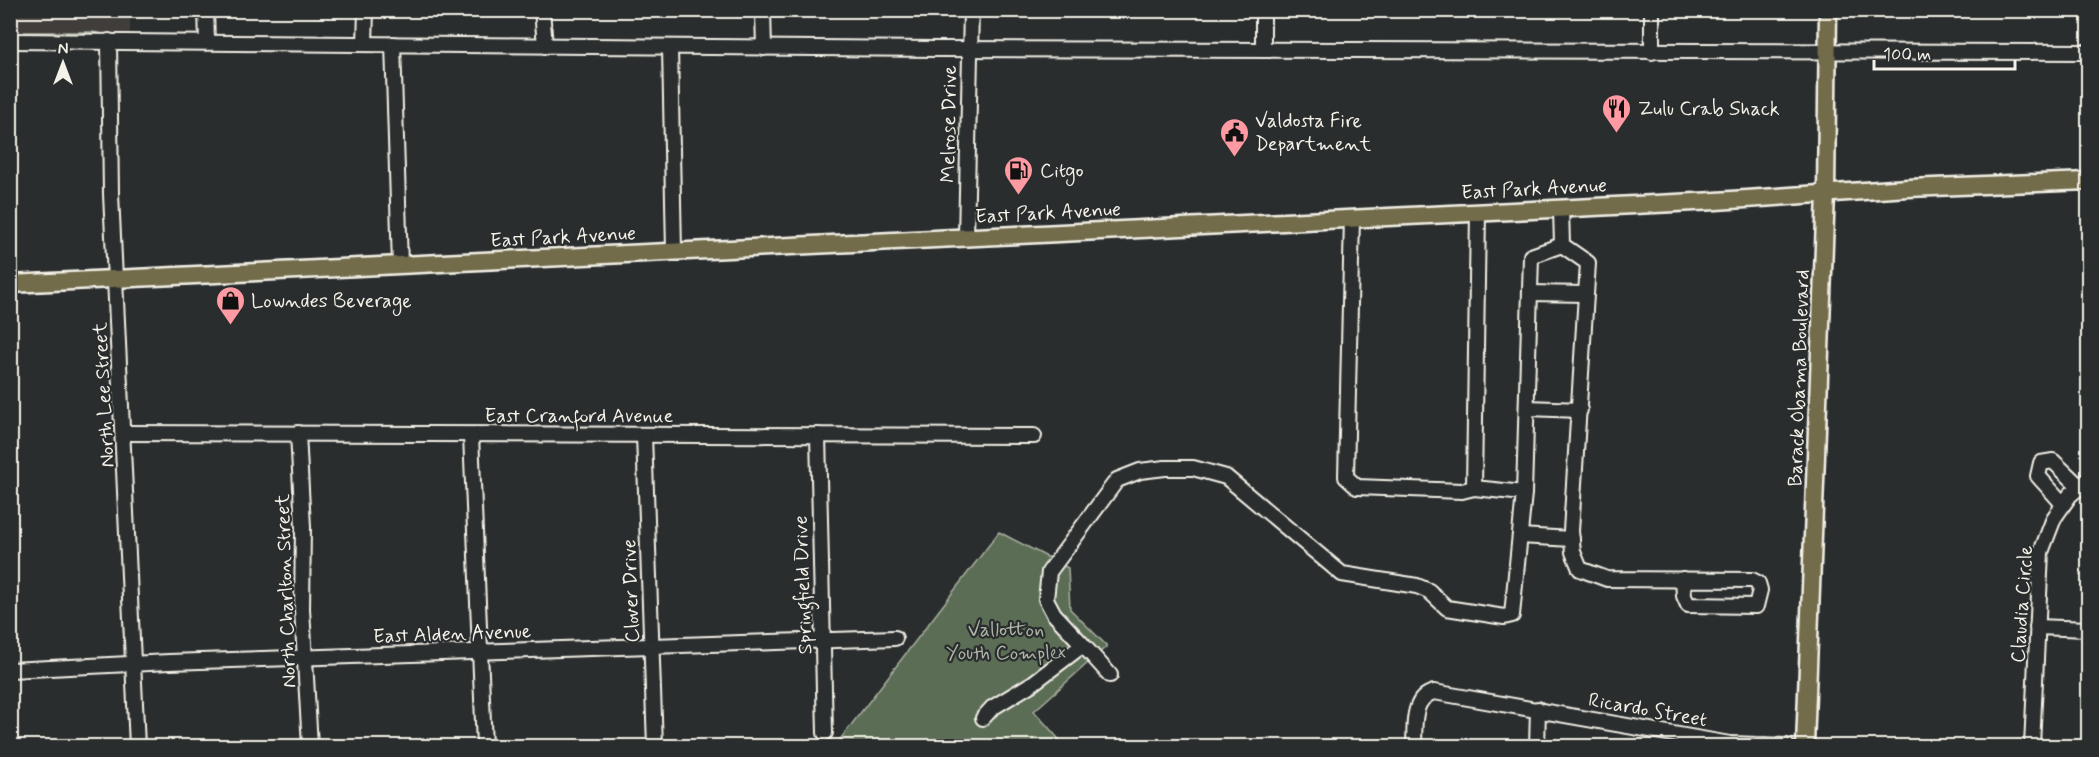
<svg xmlns="http://www.w3.org/2000/svg" width="2099" height="757" viewBox="0 0 2099 757" font-family="Mynerve,sans-serif">
<style>
.built{fill:#3f3e3a}
.grass{fill:url(#grass-dots);stroke:#a8afa0;stroke-width:1.5}
.green{fill:#5b6d57;stroke:#a8afa0;stroke-width:1.5}
.lines{fill:none;stroke-linecap:round;stroke-linejoin:round}
.minor-casing{stroke:#f4f1e8;stroke-width:18}
.major-casing{stroke:#f4f1e8;stroke-width:21}
.minor{stroke:#2a2d2e;stroke-width:14}
.major{stroke:#726c4b;stroke-width:16}
.labels{text-anchor:middle;stroke-width:4.5;stroke-linejoin:round;paint-order:stroke}
.poi-label{font-size:20px;fill:#f4f1e8;stroke:#2a2d2e;text-anchor:start}
.street-label{font-size:20px;fill:#f4f1e8;stroke:#2a2d2e}
.park-label{font-size:20px;fill:#afb6a7;stroke:#2a2d2e}
</style>
<defs>
<pattern id="grass-dots" width="8" height="8" patternUnits="userSpaceOnUse" patternTransform="scale(1.5)"><rect width="8" height="8" fill="#5b6d57"/><path d="M2 2h.1M6 6h.1" fill="none" stroke="#73826f" stroke-width="1.8" stroke-linecap="round"/></pattern>
</defs>
<rect width="100%" height="100%" fill="#2a2d2e"/>
<filter id="ink" filterUnits="userSpaceOnUse"><feTurbulence type="fractalNoise" baseFrequency=".0167" numOctaves="2"/><feDisplacementMap in="SourceGraphic" scale="12" xChannelSelector="R" yChannelSelector="G"/><feConvolveMatrix kernelMatrix="1 2 1 2 8 2 1 2 1" color-interpolation-filters="sRGB"/></filter>
<g filter="url(#ink)">
<path class="built" d="M 11,11 L 130,11 L 130,38 L 11,37 Z"/>
<path class="grass" d="M 25,32 L 91,32 L 99,33 L 98,36 L 29,37 Z"/>
<path class="green" d="M 999,532 L 1068,568 L 1070,609 L 1107,646 L 1034,711 L 1065,746 L 835,746 Z"/>
<g class="lines">
<defs>
<g id="minor">
<path d="M 206,10 L 207,42"/>
<path d="M 542,10 L 545,46"/>
<path d="M 763,10 L 764,48"/>
<path d="M 1652,10 L 1652,52"/>
<path d="M 10,41 L 937,49 L 2088,52"/>
<path d="M 109,41 L 111,194 L 137,746"/>
<path d="M 365,44 L 366,10"/>
<path d="M 393,44 L 400,265"/>
<path d="M 670,47 L 674,252"/>
<path d="M 1263,50 L 1263,10"/>
<path d="M 1561,208 L 1562,245 L 1588,263 L 1571,531 L 1573,552 L 1580,569 L 1607,579 L 1752,580 L 1758,583 L 1760,590 L 1756,606 L 1688,605 L 1684,596 L 1683,579"/>
<path d="M 1352,218 L 1346,477 L 1357,487 L 1462,491 L 1474,488"/>
<path d="M 966,238 L 971,10"/>
<path d="M 1530,293 L 1586,294"/>
<path d="M 1528,408 L 1580,410"/>
<path d="M 124,433 L 1034,436"/>
<path d="M 298,433 L 303,527 L 302,609 L 310,746"/>
<path d="M 471,435 L 484,746"/>
<path d="M 644,435 L 655,746"/>
<path d="M 818,435 L 825,733"/>
<path d="M 1524,493 L 1531,256 L 1562,245"/>
<path d="M 2063,504 L 2038,476 L 2041,463 L 2053,461 L 2080,487"/>
<path d="M 1520,536 L 1572,539"/>
<path d="M 2037,627 L 2088,629"/>
<path d="M 1083,645 L 1054,614 L 1046,599 L 1049,572 L 1117,480 L 1140,471 L 1165,468 L 1193,468 L 1226,477 L 1342,574 L 1417,586 L 1429,591 L 1447,608 L 1504,617 L 1512,615 L 1524,493 L 1474,488 L 1478,212"/>
<path d="M 10,670 L 169,662 L 895,638"/>
<path d="M 983,718 L 992,708 L 1033,683 L 1083,645 L 1110,675"/>
<path d="M 1414,746 C 1415,727 1411,698 1434,692 L 1730,744 L 1787,746"/>
<path d="M 1537,746 L 1538,709"/>
<path d="M 2032,746 L 2041,552 L 2054,518 L 2070,495 L 2088,480"/>
</g>
<g id="major">
<path d="M 10,284 L 1716,201 L 1908,188 L 2088,181"/>
<path d="M 1805,746 L 1826,193 L 1828,10"/>
</g>
</defs>
<use href="#minor" class="minor-casing"/>
<use href="#major" class="major-casing"/>
<use href="#minor" class="minor"/>
<use href="#major" class="major"/>
</g>
</g>
<defs>
<symbol id="restaurant-pin" viewBox="-11 -11 22 30"><path d="M0 17L-7.5 6A9.5 9.5 0 1 1 7.5 6Z" fill="#ff9aa2" stroke="#2a2d2e"/><path d="M-5-6h1v4h1v-4h1v4h1v-4h1v5L-1.5 .5V6h-2V.5L-5-1ZM5-6V6H3V1.5H1.5Q1.5-4 5-6Z" fill="#111"/></symbol>
<symbol id="civic-pin" viewBox="-11 -11 22 30"><path d="M0 17L-7.5 6A9.5 9.5 0 1 1 7.5 6Z" fill="#ff9aa2" stroke="#2a2d2e"/><path d="M-.6-6.5H3V-4.5H.6V-3L4-1V1h2V6H-6V1h2V-1L-.6-3ZM-1.2 2.5V6h2.4V2.5Z" fill="#111"/></symbol>
<symbol id="fuel-pin" viewBox="-11 -11 22 30"><path d="M0 17L-7.5 6A9.5 9.5 0 1 1 7.5 6Z" fill="#ff9aa2" stroke="#2a2d2e"/><path d="M-5.5-6h7V0h2V4h1.3V-2.5L3-4.5l.8-.8L6-3V5H2.5V1h-1V6h-7ZM-4.2-4.7v3.2H.2V-4.7Z" fill="#111"/></symbol>
<symbol id="shop-pin" viewBox="-11 -11 22 30"><path d="M0 17L-7.5 6A9.5 9.5 0 1 1 7.5 6Z" fill="#ff9aa2" stroke="#2a2d2e"/><path d="M-5-2.5h2.3a2.7 3.5 0 0 1 5.4 0H5L5.5 6h-11ZM-1.5-2.5h3a1.5 2.3 0 0 0-3 0Z" fill="#111"/></symbol>
</defs>
<g fill-rule="evenodd">
<use href="#restaurant-pin" x="1600" y="92" width="33" height="45"/>
<use href="#civic-pin" x="1218" y="116" width="33" height="45"/>
<use href="#fuel-pin" x="1002" y="154" width="33" height="45"/>
<use href="#shop-pin" x="214" y="284" width="33" height="45"/>
</g>
<g class="labels">
<g class="poi-label">
<text x="1638" y="115">Zulu Crab Shack</text>
<text x="1255" y="127">Valdosta Fire<tspan x="1255" dy="23">Department</tspan></text>
<text x="1040" y="177">Citgo</text>
<text x="251" y="307">Lowndes Beverage</text>
</g>
<g class="street-label">
<text transform="translate(948 124) rotate(-89)" y="7">Melrose Drive</text>
<text transform="translate(1534 188) rotate(-3)" y="7">East Park Avenue</text>
<text transform="translate(1048 212) rotate(-3)" y="7">East Park Avenue</text>
<text transform="translate(563 236) rotate(-3)" y="7">East Park Avenue</text>
<text transform="translate(1798 378) rotate(-88)" y="7">Barack Obama Boulevard</text>
<text transform="translate(103 395) rotate(-93)" y="7">North Lee Street</text>
<text x="579" y="422">East Cranford Avenue</text>
<text transform="translate(802 585) rotate(-92)" y="7">Springfield Drive</text>
<text transform="translate(285 591) rotate(-92)" y="7">North Charlton Street</text>
<text transform="translate(630 591) rotate(-92)" y="7">Clover Drive</text>
<text transform="translate(2021 604) rotate(-86)" y="7">Claudia Circle</text>
<text transform="translate(452 633) rotate(-2)" y="7">East Alden Avenue</text>
<text transform="translate(1648 709) rotate(10)" y="7">Ricardo Street</text>
</g>
<g class="park-label">
<text x="1006" y="636">Vallotton<tspan x="1006" dy="23">Youth Complex</tspan></text>
</g>
</g>
<rect width="2099" height="757" fill="none" stroke="#2a2d2e" stroke-width="36"/>
<rect x="18" y="18" width="2063" height="721" fill="none" stroke="#f4f1e8" stroke-width="2" filter="url(#ink)"/>
<g transform="translate(63 63)" stroke="#2a2d2e" stroke-width="4.5" paint-order="stroke">
<path d="M0-4.5L10 22L0 15L-10 22Z" fill="#f4f1e8"/>
<text y="-9" font-size="16" font-weight="bold" text-anchor="middle" fill="#f4f1e8">N</text>
</g>
<path d="M1874 60v9h141v-9" fill="none" stroke="#f4f1e8" stroke-width="3"/>
<text x="1883" y="60" font-size="18" fill="#f4f1e8" stroke="#2a2d2e" stroke-width="4.5" paint-order="stroke">100 m</text>
</svg>
